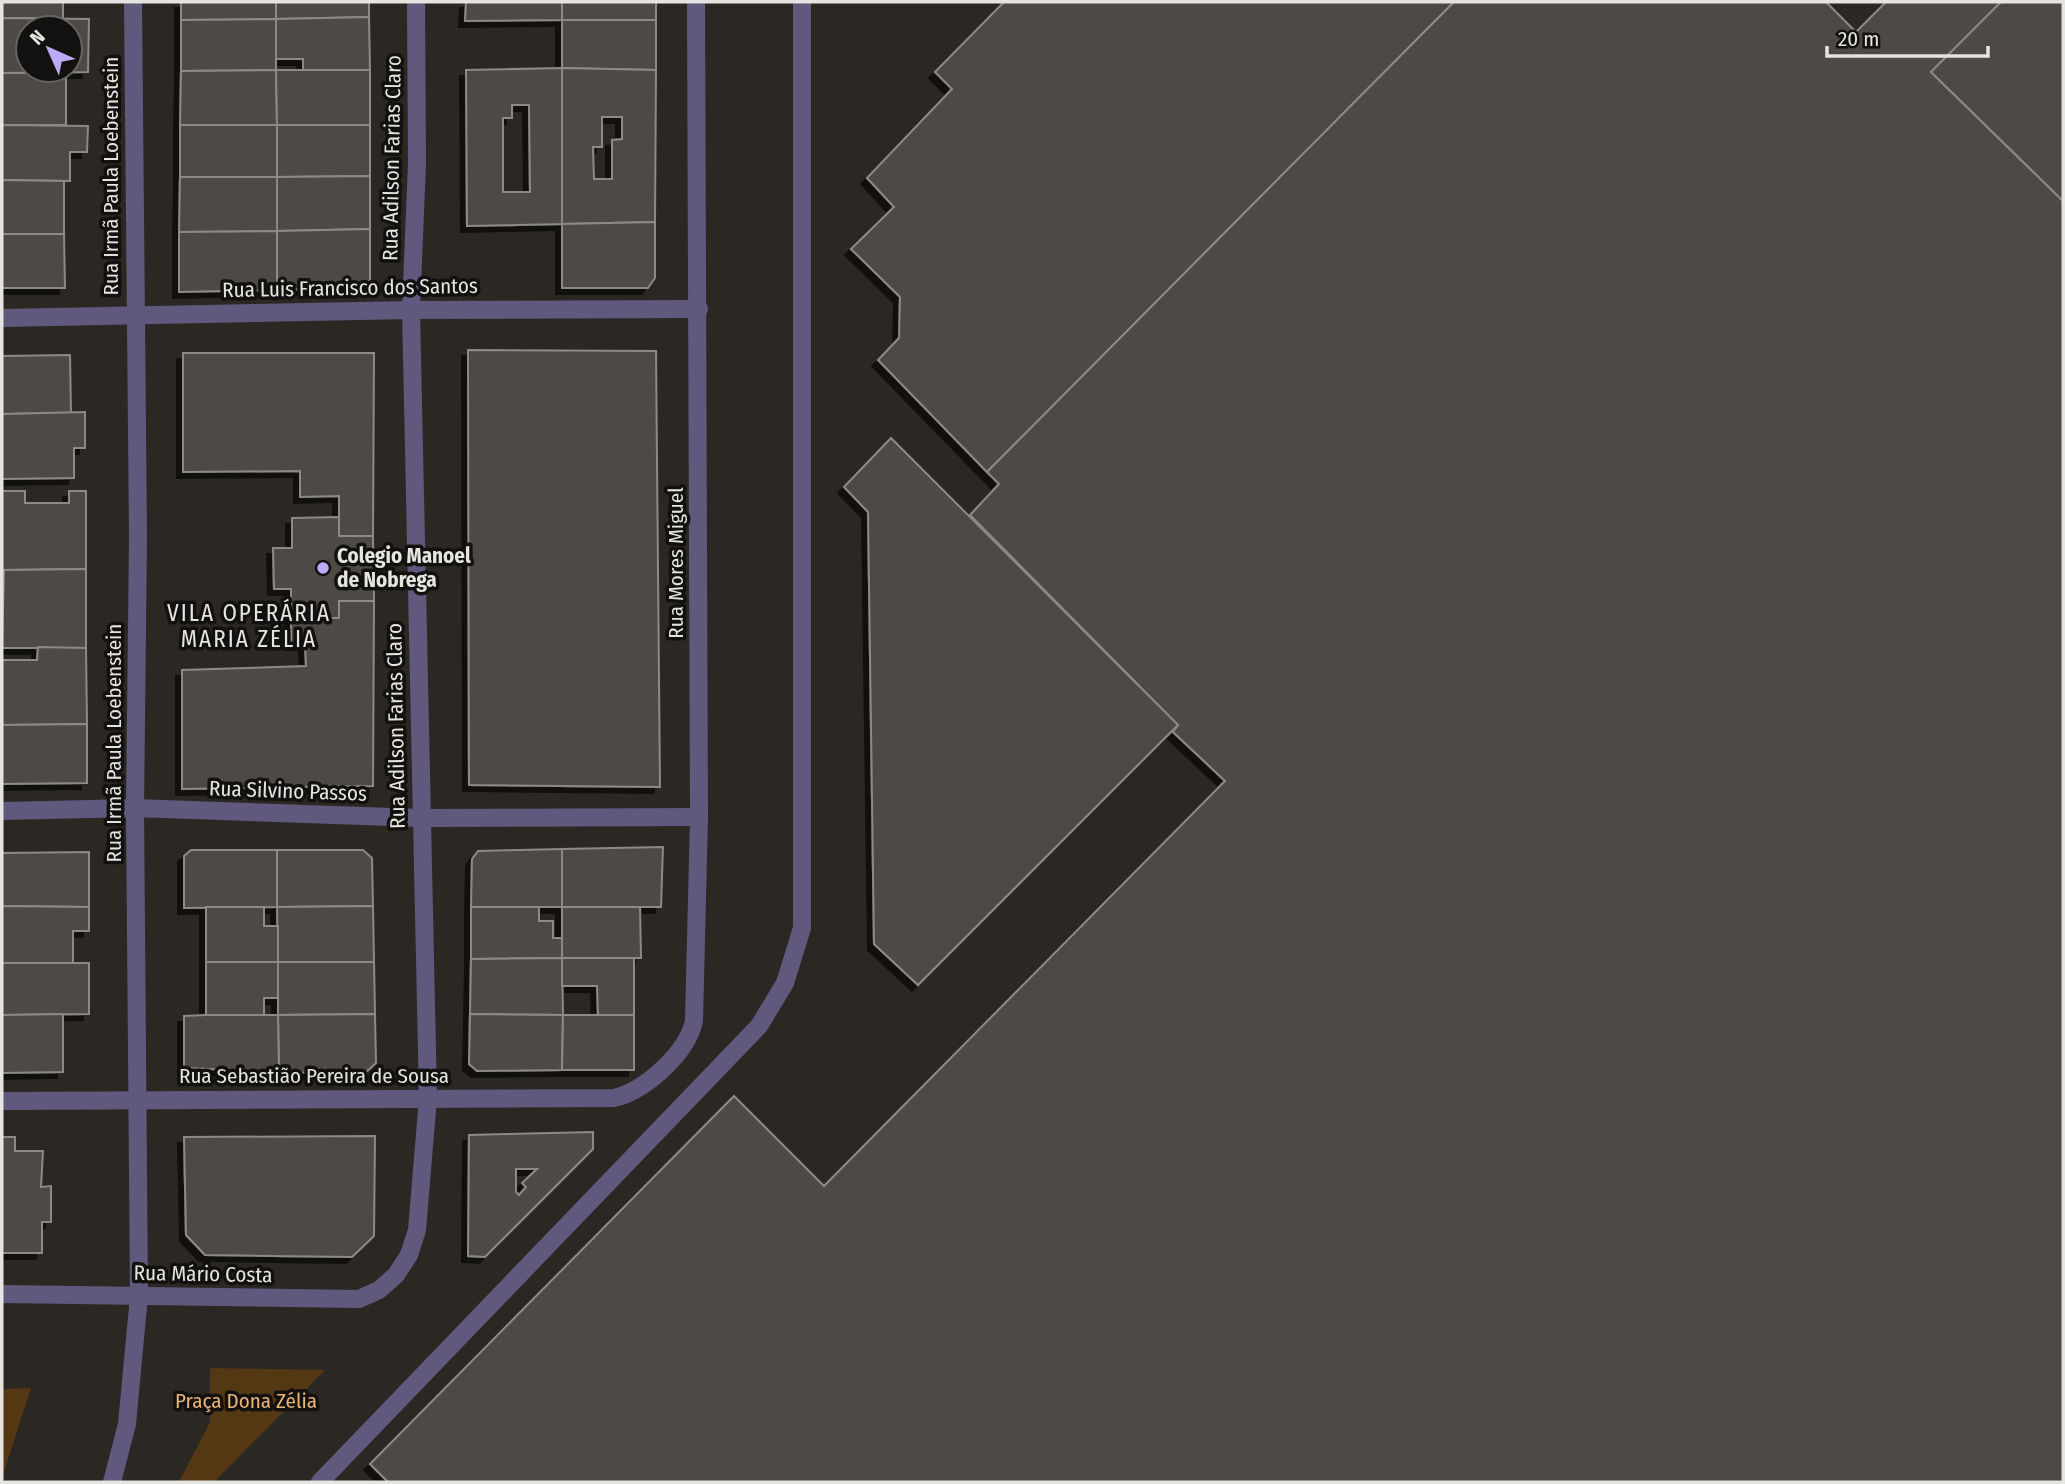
<svg xmlns="http://www.w3.org/2000/svg" width="2065" height="1484" viewBox="0 0 2065 1484" font-family="'Fira Sans Condensed',sans-serif">
<style>
.green{fill:#543713}
.building{fill:#4e4a45;stroke:#8d8984;stroke-width:2;fill-rule:evenodd;filter:url(#shadow)}
.lines{fill:none;stroke-linecap:round;stroke-linejoin:round}
.minor{stroke:#61587d;stroke-width:18}
.poi-dot{fill:#bda9f5;stroke:#12110f;stroke-width:2.5}
.labels{text-anchor:middle;stroke-width:7;stroke-linejoin:round;paint-order:stroke}
.street-label{font-size:21px;fill:#e6e4e1;stroke:#12110f}
.poi-label{font-size:21px;font-weight:bold;fill:#e6e4e1;stroke:#12110f;text-anchor:start}
.park-label{font-size:21px;fill:#eab376;stroke:#12110f}
.neighbourhood-label{font-size:23px;letter-spacing:2px;fill:#e6e4e1;stroke:#12110f}
</style>
<defs>
<filter id="shadow"><feDropShadow dx="-6" dy="6" stdDeviation="0" flood-color="#0009"/></filter>
</defs>
<rect width="100%" height="100%" fill="#2b2824"/>
<g class="green">
<path d="M 210,1368 L 325,1370 L 214,1482 L 179,1482 L 210,1422 Z"/>
<path d="M 31,1388 L 2,1478 L 2,1389 Z"/>
</g>
<g class="building">
<rect x="2" y="2" width="61" height="16"/>
<path d="M 181,2 L 276,2 L 276,19 L 181,20 Z"/>
<path d="M 276,2 L 369,2 L 369,17 L 276,19 Z"/>
<path d="M 466,2 L 562,2 L 562,20 L 465,21 Z"/>
<rect x="562" y="2" width="94" height="18"/>
<path d="M 1004,2 L 1454,2 L 987,472 L 878,360 L 899,338 L 900,297 L 851,249 L 894,207 L 867,178 L 952,89 L 935,72 Z"/>
<path d="M 1454,2 L 1826,2 L 1856,32 L 1886,2 L 2001,2 L 1931,72 L 2063,201 L 2063,1482 L 388,1482 L 370,1464 L 734,1096 L 824,1186 L 1225,781 L 1173,732 L 1178,725 L 970,515 L 999,484 L 987,472 Z"/>
<path d="M 2001,2 L 2063,2 L 2063,201 L 1931,72 Z"/>
<path d="M 369,17 L 370,70 L 303,70 L 303,59 L 276,59 L 276,19 Z"/>
<path d="M 2,18 L 89,19 L 88,72 L 2,73 ZM 28,28 L 70,28 L 70,70 L 28,70 Z"/>
<path d="M 276,19 L 276,70 L 181,71 L 181,20 Z"/>
<path d="M 562,20 L 656,20 L 656,70 L 562,68 Z"/>
<path d="M 562,68 L 656,70 L 655,222 L 562,224 ZM 602,117 L 622,117 L 622,139 L 612,140 L 612,179 L 594,179 L 593,147 L 602,147 Z"/>
<path d="M 562,68 L 562,224 L 467,226 L 466,70 ZM 512,105 L 529,105 L 530,192 L 503,192 L 503,118 L 512,118 Z"/>
<path d="M 276,70 L 277,125 L 180,125 L 181,71 Z"/>
<path d="M 276,70 L 370,70 L 370,125 L 277,125 Z"/>
<rect x="2" y="73" width="64" height="52"/>
<path d="M 2,125 L 88,126 L 87,152 L 70,152 L 70,181 L 2,180 Z"/>
<rect x="180" y="125" width="97" height="52"/>
<path d="M 277,125 L 370,125 L 370,176 L 277,177 Z"/>
<path d="M 370,176 L 370,229 L 277,231 L 277,177 Z"/>
<path d="M 180,177 L 277,177 L 277,231 L 179,232 Z"/>
<path d="M 2,180 L 64,181 L 64,234 L 2,234 Z"/>
<path d="M 655,222 L 655,278 L 648,288 L 562,288 L 562,224 Z"/>
<path d="M 370,229 L 370,280 L 362,288 L 277,290 L 277,231 Z"/>
<path d="M 277,231 L 277,290 L 179,292 L 179,232 Z"/>
<path d="M 2,234 L 64,234 L 65,288 L 2,288 Z"/>
<path d="M 468,350 L 656,351 L 660,787 L 469,785 Z"/>
<path d="M 183,353 L 374,353 L 373,536 L 339,536 L 339,496 L 300,497 L 300,471 L 183,472 Z"/>
<path d="M 70,355 L 71,413 L 2,414 L 2,356 Z"/>
<path d="M 85,412 L 85,448 L 74,448 L 74,478 L 2,479 L 2,414 Z"/>
<path d="M 891,438 L 1178,725 L 918,985 L 874,944 L 868,512 L 844,487 Z"/>
<path d="M 2,491 L 25,491 L 25,503 L 69,503 L 69,491 L 86,491 L 86,569 L 2,570 Z"/>
<path d="M 339,517 L 339,536 L 373,536 L 374,601 L 339,601 L 339,618 L 291,618 L 291,589 L 274,589 L 273,548 L 292,548 L 292,518 Z"/>
<path d="M 86,569 L 86,648 L 2,648 L 4,570 Z"/>
<path d="M 339,601 L 374,601 L 373,786 L 182,789 L 182,670 L 306,666 L 305,644 L 291,644 L 291,618 L 339,618 Z"/>
<path d="M 38,647 L 86,648 L 87,724 L 2,725 L 2,660 L 37,660 Z"/>
<path d="M 87,724 L 87,783 L 2,784 L 2,725 Z"/>
<path d="M 663,847 L 661,907 L 562,907 L 562,849 Z"/>
<path d="M 562,849 L 562,907 L 471,907 L 472,859 L 478,851 Z"/>
<path d="M 191,850 L 277,850 L 277,907 L 184,908 L 184,856 Z"/>
<path d="M 277,850 L 363,850 L 372,858 L 373,906 L 277,907 Z"/>
<path d="M 89,852 L 89,907 L 2,906 L 2,853 Z"/>
<path d="M 2,906 L 89,907 L 89,931 L 73,931 L 73,963 L 2,963 Z"/>
<path d="M 373,906 L 374,962 L 278,962 L 277,907 Z"/>
<path d="M 206,907 L 264,907 L 264,926 L 278,926 L 278,962 L 206,962 Z"/>
<path d="M 471,907 L 539,907 L 539,921 L 553,921 L 553,938 L 562,938 L 562,958 L 471,959 Z"/>
<path d="M 562,907 L 640,907 L 641,958 L 562,958 Z"/>
<path d="M 562,958 L 563,1015 L 470,1014 L 471,959 Z"/>
<path d="M 562,958 L 634,958 L 634,1015 L 598,1015 L 597,986 L 562,986 Z"/>
<path d="M 206,962 L 278,962 L 279,998 L 264,998 L 264,1015 L 206,1015 Z"/>
<path d="M 278,962 L 374,962 L 375,1014 L 278,1015 Z"/>
<path d="M 2,963 L 89,963 L 89,1014 L 2,1015 Z"/>
<path d="M 63,1014 L 63,1072 L 2,1073 L 2,1015 Z"/>
<path d="M 375,1014 L 376,1063 L 364,1074 L 279,1072 L 278,1015 Z"/>
<path d="M 470,1014 L 563,1015 L 562,1070 L 477,1071 L 469,1064 Z"/>
<path d="M 206,1015 L 278,1015 L 279,1072 L 184,1068 L 184,1016 Z"/>
<path d="M 563,1015 L 634,1015 L 634,1070 L 562,1070 Z"/>
<path d="M 593,1132 L 593,1149 L 485,1257 L 468,1256 L 469,1135 ZM 516,1169 L 537,1169 L 522,1183 L 526,1187 L 519,1195 L 516,1192 Z"/>
<path d="M 375,1136 L 374,1236 L 352,1257 L 205,1255 L 186,1235 L 184,1137 Z"/>
<path d="M 2,1137 L 15,1137 L 15,1151 L 43,1151 L 41,1187 L 51,1186 L 51,1222 L 42,1222 L 42,1253 L 2,1253 Z"/>
</g>
<g class="lines">
<g class="minor">
<path d="M 2,318 L 411,310 L 699,309"/>
<path d="M 2,811 L 135,808 L 421,818 L 699,817"/>
<path d="M 2,1101 L 614,1098 C 645,1091 687,1053 694,1021 L 699,817 L 696,2"/>
<path d="M 2,1294 L 359,1299 L 379,1290 L 396,1275 L 409,1255 L 417,1230 L 428,1098 L 411,310 L 417,164 L 416,2"/>
<path d="M 112,1482 L 127,1424 L 139,1296 L 135,808 L 138,537 L 133,2"/>
<path d="M 320,1482 L 759,1026 L 785,983 L 802,928 L 802,2"/>
</g>
</g>
<circle class="poi-dot" cx="323" cy="568" r="7"/>
<g class="labels">
<g class="street-label">
<text transform="translate(392 158) rotate(-89)" y="7">Rua Adilson Farias Claro</text>
<text transform="translate(111 176) rotate(-90)" y="7">Rua Irmã Paula Loebenstein</text>
<text transform="translate(350 288) rotate(-1)" y="7">Rua Luis Francisco dos Santos</text>
<text transform="translate(676 563) rotate(-90)" y="7">Rua Mores Miguel</text>
<text transform="translate(396 726) rotate(-91)" y="7">Rua Adilson Farias Claro</text>
<text transform="translate(114 743) rotate(-90)" y="7">Rua Irmã Paula Loebenstein</text>
<text transform="translate(288 791) rotate(2)" y="7">Rua Silvino Passos</text>
<text x="314" y="1083">Rua Sebastião Pereira de Sousa</text>
<text transform="translate(203 1274) rotate(1)" y="7">Rua Mário Costa</text>
</g>
<g class="poi-label">
<text x="337" y="563">Colegio Manoel<tspan x="337" dy="24">de Nobrega</tspan></text>
</g>
<g class="park-label">
<text x="246" y="1408">Praça Dona Zélia</text>
</g>
<g class="neighbourhood-label">
<text x="249" y="621">VILA OPERÁRIA<tspan x="249" dy="26">MARIA ZÉLIA</tspan></text>
</g>
</g>
<rect width="2065" height="1484" fill="none" stroke="#e6e4e1" stroke-width="7"/>
<g transform="translate(49 49) rotate(315)"><circle r="33" fill="#12110f" stroke="#676563" stroke-width="2"/>
<path d="M0-5L12 26L0 18L-12 26Z" fill="#bda9f5"/>
<text y="-10" font-size="19" font-weight="bold" text-anchor="middle" fill="#e6e4e1">N</text>
</g>
<path d="M1827 46v10h161v-10" fill="none" stroke="#e6e4e1" stroke-width="3.5"/>
<text x="1838" y="46" font-size="21" fill="#e6e4e1" stroke="#12110f" stroke-width="5" paint-order="stroke">20 m</text>
</svg>
